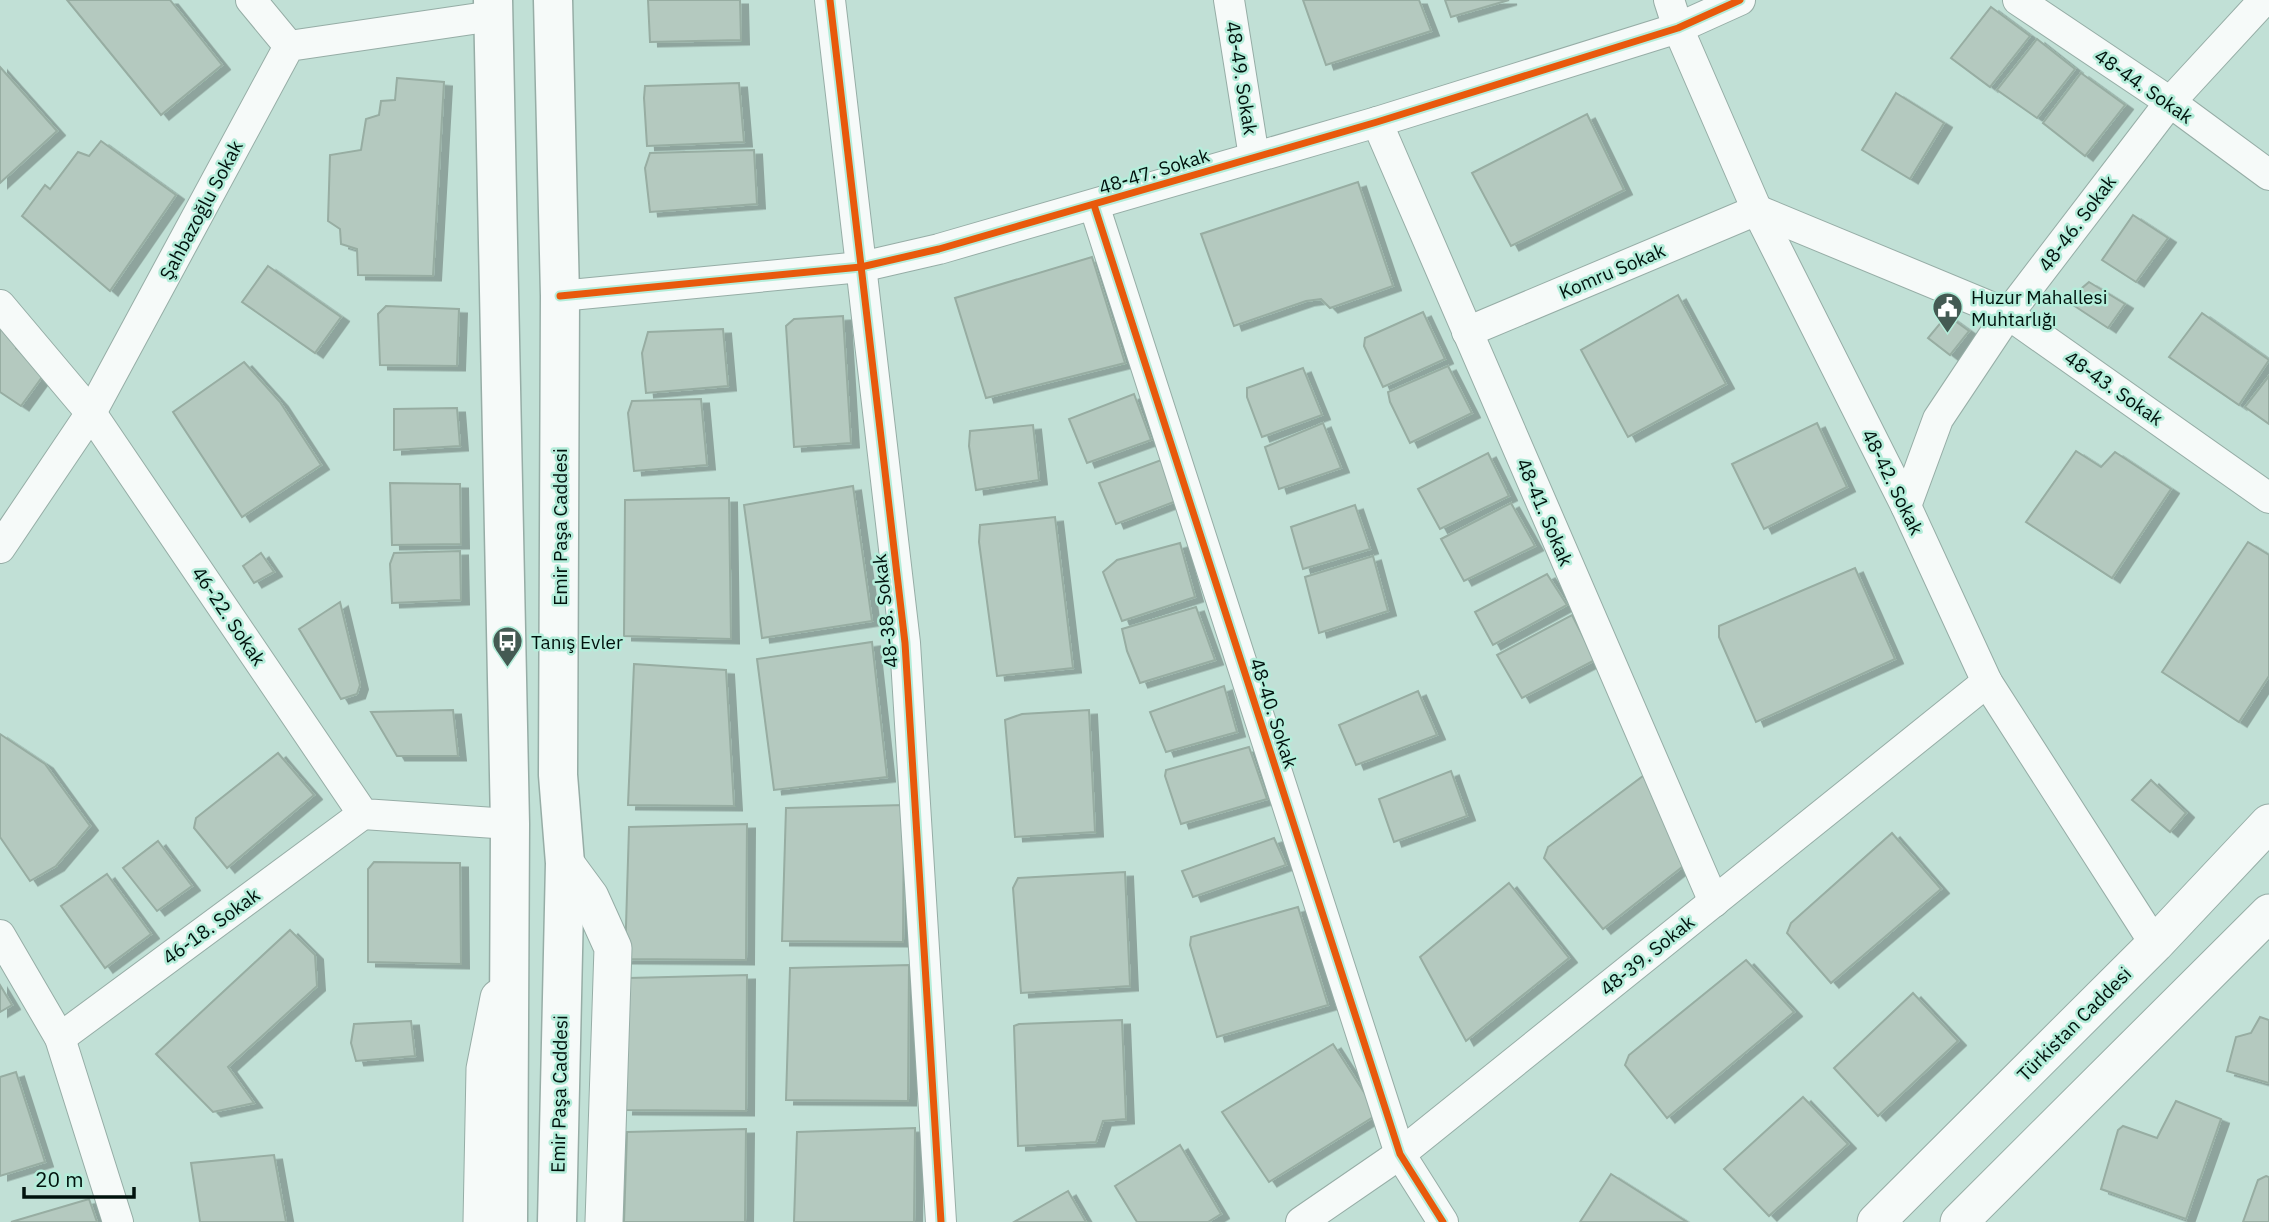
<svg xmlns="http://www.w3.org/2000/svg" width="2269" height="1222" viewBox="0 0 2269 1222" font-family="'IBM Plex Sans',sans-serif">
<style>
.building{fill:#b4c9bf;stroke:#97ada2;stroke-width:2;filter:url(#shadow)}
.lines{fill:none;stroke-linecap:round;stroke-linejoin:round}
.minor-casing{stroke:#96ada6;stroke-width:32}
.tertiary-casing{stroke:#96ada6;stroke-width:39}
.primary-casing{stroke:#96ada6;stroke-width:41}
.minor{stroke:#f6faf9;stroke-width:30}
.tertiary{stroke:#f6faf9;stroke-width:37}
.primary{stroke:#f6faf9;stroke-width:38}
.cycleway-casing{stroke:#b4edda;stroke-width:11}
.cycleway{stroke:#e8590c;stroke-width:7}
.labels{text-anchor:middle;stroke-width:5;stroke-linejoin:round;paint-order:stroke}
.street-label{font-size:19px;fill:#00120d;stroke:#b4edda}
.poi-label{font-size:19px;fill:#00120d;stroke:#b4edda;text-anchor:start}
</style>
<defs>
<filter id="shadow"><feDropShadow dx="8" dy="4.5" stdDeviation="0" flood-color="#0004"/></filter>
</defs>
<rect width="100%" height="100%" fill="#c1e0d6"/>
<g class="building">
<path d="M 67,0 L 170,0 L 222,65 L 161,115 Z"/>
<path d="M 648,0 L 740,0 L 741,40 L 650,42 Z"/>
<path d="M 1303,0 L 1419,0 L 1431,31 L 1326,65 Z"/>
<path d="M 1445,0 L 1509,0 L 1451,17 Z"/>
<path d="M 1991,7 L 2030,36 L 1990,87 L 1951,58 Z"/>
<path d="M 2037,39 L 2075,69 L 2037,118 L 1997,90 Z"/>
<path d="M 0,67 L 57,131 L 0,183 Z"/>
<path d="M 2081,73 L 2125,105 L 2085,156 L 2043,123 Z"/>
<path d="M 397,78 L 444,82 L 433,276 L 358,275 L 357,249 L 341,244 L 340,229 L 328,221 L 330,155 L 361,150 L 366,119 L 379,115 L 381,101 L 395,100 Z"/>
<path d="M 739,83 L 744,142 L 647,146 L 644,98 L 645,86 Z"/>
<path d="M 1896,93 L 1944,123 L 1910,179 L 1862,150 Z"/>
<path d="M 1587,114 L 1624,190 L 1511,246 L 1472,173 Z"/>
<path d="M 101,141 L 176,195 L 110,291 L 22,216 L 45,185 L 50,189 L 78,152 L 89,156 Z"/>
<path d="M 754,150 L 757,204 L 650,212 L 645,168 L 650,153 Z"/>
<path d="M 1358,182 L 1393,286 L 1330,308 L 1321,299 L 1306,301 L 1234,326 L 1201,234 Z"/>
<path d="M 2133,215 L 2168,238 L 2136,282 L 2102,260 Z"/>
<path d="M 1092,257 L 1125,363 L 986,398 L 955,298 Z"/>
<path d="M 268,266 L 341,317 L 315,353 L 242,302 Z"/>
<path d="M 2089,282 L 2125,304 L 2108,328 L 2073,305 L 2082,288 Z"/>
<path d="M 1678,295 L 1726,384 L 1628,437 L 1581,350 Z"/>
<path d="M 386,306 L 459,309 L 457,366 L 380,365 L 378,314 Z"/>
<path d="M 1423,312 L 1445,359 L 1383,387 L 1364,346 L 1365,338 Z"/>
<path d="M 2202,313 L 2269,360 L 2239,405 L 2169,357 Z"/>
<path d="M 1947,315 L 1969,331 L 1950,355 L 1928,338 Z"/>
<path d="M 843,316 L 851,443 L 794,447 L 786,326 L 794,319 Z"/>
<path d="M 0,322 L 17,336 L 16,348 L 45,373 L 21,406 L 0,392 Z"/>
<path d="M 723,329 L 728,386 L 646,393 L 642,353 L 648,332 Z"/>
<path d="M 244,362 L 280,402 L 321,465 L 242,517 L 173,412 Z"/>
<path d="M 1448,366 L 1472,413 L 1410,443 L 1390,402 L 1388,392 Z"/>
<path d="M 1303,368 L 1322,415 L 1262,437 L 1247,397 L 1247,388 Z"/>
<path d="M 2269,376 L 2269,424 L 2245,407 Z"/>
<path d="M 1134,394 L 1151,440 L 1087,463 L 1069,419 Z"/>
<path d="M 701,399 L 707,465 L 634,471 L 628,413 L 632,401 Z"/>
<path d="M 457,408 L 460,446 L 394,450 L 394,409 Z"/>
<path d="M 1323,423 L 1341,468 L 1279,489 L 1265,447 Z"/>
<path d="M 1817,423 L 1847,487 L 1764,529 L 1732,464 Z"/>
<path d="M 1033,425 L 1039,480 L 976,490 L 969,446 L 970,431 Z"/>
<path d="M 2076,451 L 2101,467 L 2115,452 L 2171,489 L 2112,578 L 2026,522 Z"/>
<path d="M 1488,453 L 1509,496 L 1440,529 L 1418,489 Z"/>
<path d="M 1164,459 L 1179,500 L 1116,524 L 1099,483 Z"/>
<path d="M 390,483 L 460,484 L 461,544 L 392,545 Z"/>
<path d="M 853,486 L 872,621 L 762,638 L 744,505 Z"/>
<path d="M 729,498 L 731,639 L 624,636 L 625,500 Z"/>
<path d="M 1511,503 L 1535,546 L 1464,581 L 1441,539 Z"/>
<path d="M 1355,505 L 1370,549 L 1303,569 L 1291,527 Z"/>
<path d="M 1055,517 L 1073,668 L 997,676 L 979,542 L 980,525 Z"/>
<path d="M 2248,542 L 2269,555 L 2269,676 L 2239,722 L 2162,672 Z"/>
<path d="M 1180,543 L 1195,597 L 1122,621 L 1103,572 L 1117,560 Z"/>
<path d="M 460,551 L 461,600 L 392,603 L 390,564 L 394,553 Z"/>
<path d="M 261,553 L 274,572 L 254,583 L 243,566 Z"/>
<path d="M 1373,556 L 1388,611 L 1319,633 L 1305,577 Z"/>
<path d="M 1855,568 L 1895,659 L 1756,722 L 1719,637 L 1719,626 Z"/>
<path d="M 1547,574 L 1567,605 L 1493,645 L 1475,612 Z"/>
<path d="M 340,602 L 360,685 L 357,694 L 341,699 L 299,629 Z"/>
<path d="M 1196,607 L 1215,660 L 1140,683 L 1127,651 L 1122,629 Z"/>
<path d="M 1572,615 L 1595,660 L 1522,698 L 1497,655 Z"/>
<path d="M 872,642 L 887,777 L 774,790 L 757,659 Z"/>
<path d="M 634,664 L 726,670 L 734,806 L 628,805 Z"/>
<path d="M 1224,686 L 1237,732 L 1166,752 L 1150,712 Z"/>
<path d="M 1418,691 L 1437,735 L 1356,765 L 1339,725 Z"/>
<path d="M 453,710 L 458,756 L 397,756 L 371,712 Z"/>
<path d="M 1089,710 L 1095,832 L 1015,837 L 1005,720 L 1022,714 Z"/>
<path d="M 0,734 L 45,764 L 90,826 L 56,866 L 30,881 L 0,837 Z"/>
<path d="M 1249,747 L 1267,799 L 1181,824 L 1165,776 L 1166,770 Z"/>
<path d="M 278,753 L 314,795 L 227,868 L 194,828 L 196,818 Z"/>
<path d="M 1651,770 L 1700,853 L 1603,929 L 1544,858 L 1548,847 Z"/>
<path d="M 1451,771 L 1467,816 L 1394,842 L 1379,799 Z"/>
<path d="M 2151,780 L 2186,813 L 2170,832 L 2132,800 Z"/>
<path d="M 904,805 L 903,942 L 782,941 L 786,808 Z"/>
<path d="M 747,824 L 746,960 L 625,959 L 629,827 Z"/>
<path d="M 1892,833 L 1941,889 L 1831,983 L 1787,933 L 1791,923 Z"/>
<path d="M 1274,838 L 1286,865 L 1193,897 L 1182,871 Z"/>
<path d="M 158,841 L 192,886 L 157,911 L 123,868 Z"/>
<path d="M 374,862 L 460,863 L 461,964 L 368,962 L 368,869 Z"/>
<path d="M 1125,872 L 1130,986 L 1021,993 L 1013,888 L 1018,878 Z"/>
<path d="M 107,874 L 151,934 L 105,968 L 61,906 Z"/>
<path d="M 1509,883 L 1569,958 L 1466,1041 L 1420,957 Z"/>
<path d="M 1298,907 L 1328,1005 L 1217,1037 L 1190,945 L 1191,937 Z"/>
<path d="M 290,930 L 315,955 L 317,986 L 228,1067 L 254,1103 L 213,1112 L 156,1054 Z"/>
<path d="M 1746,960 L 1794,1012 L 1667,1118 L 1625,1065 L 1629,1055 Z"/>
<path d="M 909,965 L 908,1101 L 786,1100 L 790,968 Z"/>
<path d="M 747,975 L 746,1111 L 625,1110 L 629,978 Z"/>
<path d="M 0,985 L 12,1005 L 0,1012 Z"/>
<path d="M 1913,993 L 1958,1041 L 1878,1116 L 1834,1068 Z"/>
<path d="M 2260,1017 L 2269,1020 L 2269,1083 L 2227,1071 L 2236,1037 L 2251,1033 Z"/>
<path d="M 1122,1020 L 1126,1119 L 1103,1121 L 1096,1142 L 1018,1146 L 1014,1026 L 1019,1024 Z"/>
<path d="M 411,1021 L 415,1056 L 356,1061 L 351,1043 L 354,1024 Z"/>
<path d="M 1333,1044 L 1378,1114 L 1269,1182 L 1222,1112 Z"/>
<path d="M 16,1072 L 45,1162 L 0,1176 L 0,1077 Z"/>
<path d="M 1803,1097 L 1848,1144 L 1769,1216 L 1724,1169 Z"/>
<path d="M 2176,1101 L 2221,1119 L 2186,1219 L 2101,1189 L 2118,1130 L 2123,1126 L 2157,1138 Z"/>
<path d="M 915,1128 L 914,1222 L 794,1222 L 797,1132 Z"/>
<path d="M 746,1129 L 745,1222 L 624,1222 L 627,1132 Z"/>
<path d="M 1180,1145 L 1221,1214 L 1208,1222 L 1137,1222 L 1115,1186 Z"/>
<path d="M 274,1155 L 286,1222 L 200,1222 L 191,1163 Z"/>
<path d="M 1611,1174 L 1687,1222 L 1580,1222 Z"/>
<path d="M 2266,1176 L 2269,1177 L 2269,1222 L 2243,1222 L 2258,1180 Z"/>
<path d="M 1068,1191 L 1086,1222 L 1014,1222 Z"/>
<path d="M 89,1199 L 97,1222 L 11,1222 Z"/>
</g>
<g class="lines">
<defs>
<g id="minor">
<path d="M 251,0 L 289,46"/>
<path d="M 830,0 L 905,643 L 941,1222"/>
<path d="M 1229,0 L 1254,157"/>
<path d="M 1669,0 L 1678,28 L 1757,210 L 1906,506 L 1987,682 L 2155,944"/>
<path d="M 2018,0 L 2170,102 L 2269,175"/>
<path d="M 1377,122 L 1714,902"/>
<path d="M 1094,205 L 1400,1154 L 1443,1222"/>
<path d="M 560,296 L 861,267 L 939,249 L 1377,122 L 1678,28 L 1740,0"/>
<path d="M 0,305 L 91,413 L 363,814 L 510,824"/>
<path d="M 1467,332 L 1757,210 L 2008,314 L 2269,498"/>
<path d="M 1906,506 L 1938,419 L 2008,314 L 2170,102 L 2264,0"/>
<path d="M 0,548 L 91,413 L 289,46 L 493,16"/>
<path d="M 0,935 L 60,1038 L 118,1222"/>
<path d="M 60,1038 L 363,814"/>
<path d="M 1301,1222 L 1400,1154 L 1987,682"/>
</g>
<g id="tertiary">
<path d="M 565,863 L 590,897 L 613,948 L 604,1222"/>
<path d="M 482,1222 L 485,1069 L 499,998"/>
<path d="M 1876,1222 L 2155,944 L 2269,823"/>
<path d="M 1959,1222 L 2269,913"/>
</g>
<g id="primary">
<path d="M 493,0 L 510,824 L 508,1222"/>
<path d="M 553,0 L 560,296 L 558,775 L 565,863 L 557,1222"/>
</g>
</defs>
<use href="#minor" class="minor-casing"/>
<use href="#tertiary" class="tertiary-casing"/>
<use href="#primary" class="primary-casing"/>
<use href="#minor" class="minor"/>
<use href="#tertiary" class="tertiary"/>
<use href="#primary" class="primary"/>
<defs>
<g id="cycleway">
<path d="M 830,0 L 905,643 L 941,1222"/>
<path d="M 1094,205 L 1400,1154 L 1443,1222"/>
<path d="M 560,296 L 861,267 L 939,249 L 1377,122 L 1678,28 L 1740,0"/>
</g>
</defs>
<use href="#cycleway" class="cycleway-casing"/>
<use href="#cycleway" class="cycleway"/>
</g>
<defs>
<symbol id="civic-pin" viewBox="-11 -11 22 30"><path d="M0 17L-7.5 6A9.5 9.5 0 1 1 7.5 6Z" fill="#445a53" stroke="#b4edda"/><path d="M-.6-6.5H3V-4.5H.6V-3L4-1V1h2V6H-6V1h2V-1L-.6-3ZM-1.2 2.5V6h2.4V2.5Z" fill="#fff"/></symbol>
<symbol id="bus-pin" viewBox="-11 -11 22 30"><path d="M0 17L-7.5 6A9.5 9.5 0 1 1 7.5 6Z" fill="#445a53" stroke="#b4edda"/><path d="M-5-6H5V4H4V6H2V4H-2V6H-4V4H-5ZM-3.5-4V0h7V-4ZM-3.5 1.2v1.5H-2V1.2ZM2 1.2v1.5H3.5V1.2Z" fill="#fff"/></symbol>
</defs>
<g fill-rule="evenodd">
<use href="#civic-pin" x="1930" y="290" width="35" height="47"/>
<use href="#bus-pin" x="490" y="624" width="35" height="47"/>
</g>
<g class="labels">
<g class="street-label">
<text transform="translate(1242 78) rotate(81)" y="7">48-49. Sokak</text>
<text transform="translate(2144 86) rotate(35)" y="7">48-44. Sokak</text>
<text transform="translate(1154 171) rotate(-17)" y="7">48-47. Sokak</text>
<text transform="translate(201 210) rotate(-62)" y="7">Şahbazoğlu Sokak</text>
<text transform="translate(2077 223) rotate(-53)" y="7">48-46. Sokak</text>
<text transform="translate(1612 271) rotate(-23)" y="7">Komru Sokak</text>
<text transform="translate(2114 388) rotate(35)" y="7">48-43. Sokak</text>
<text transform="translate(1893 482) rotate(64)" y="7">48-42. Sokak</text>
<text transform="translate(1545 512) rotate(67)" y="7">48-41. Sokak</text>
<text transform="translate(560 527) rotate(-90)" y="7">Emir Paşa Caddesi</text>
<text transform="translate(885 611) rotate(-96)" y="7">48-38. Sokak</text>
<text transform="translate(229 616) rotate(56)" y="7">46-22. Sokak</text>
<text transform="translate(1274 713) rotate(72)" y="7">48-40. Sokak</text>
<text transform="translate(211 926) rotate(-36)" y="7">46-18. Sokak</text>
<text transform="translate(1647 955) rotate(-39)" y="7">48-39. Sokak</text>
<text transform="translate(2074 1024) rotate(-45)" y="7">Türkistan Caddesi</text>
<text transform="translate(559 1094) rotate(-89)" y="7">Emir Paşa Caddesi</text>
</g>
<g class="poi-label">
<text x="1971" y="304">Huzur Mahallesi<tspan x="1971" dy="22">Muhtarlığı</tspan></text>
<text x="531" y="649">Tanış Evler</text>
</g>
</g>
<path d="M24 1187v10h110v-10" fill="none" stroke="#00120d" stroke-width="3.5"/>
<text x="35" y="1187" font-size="21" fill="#00120d" stroke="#b4edda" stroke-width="5" paint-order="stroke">20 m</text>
</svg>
